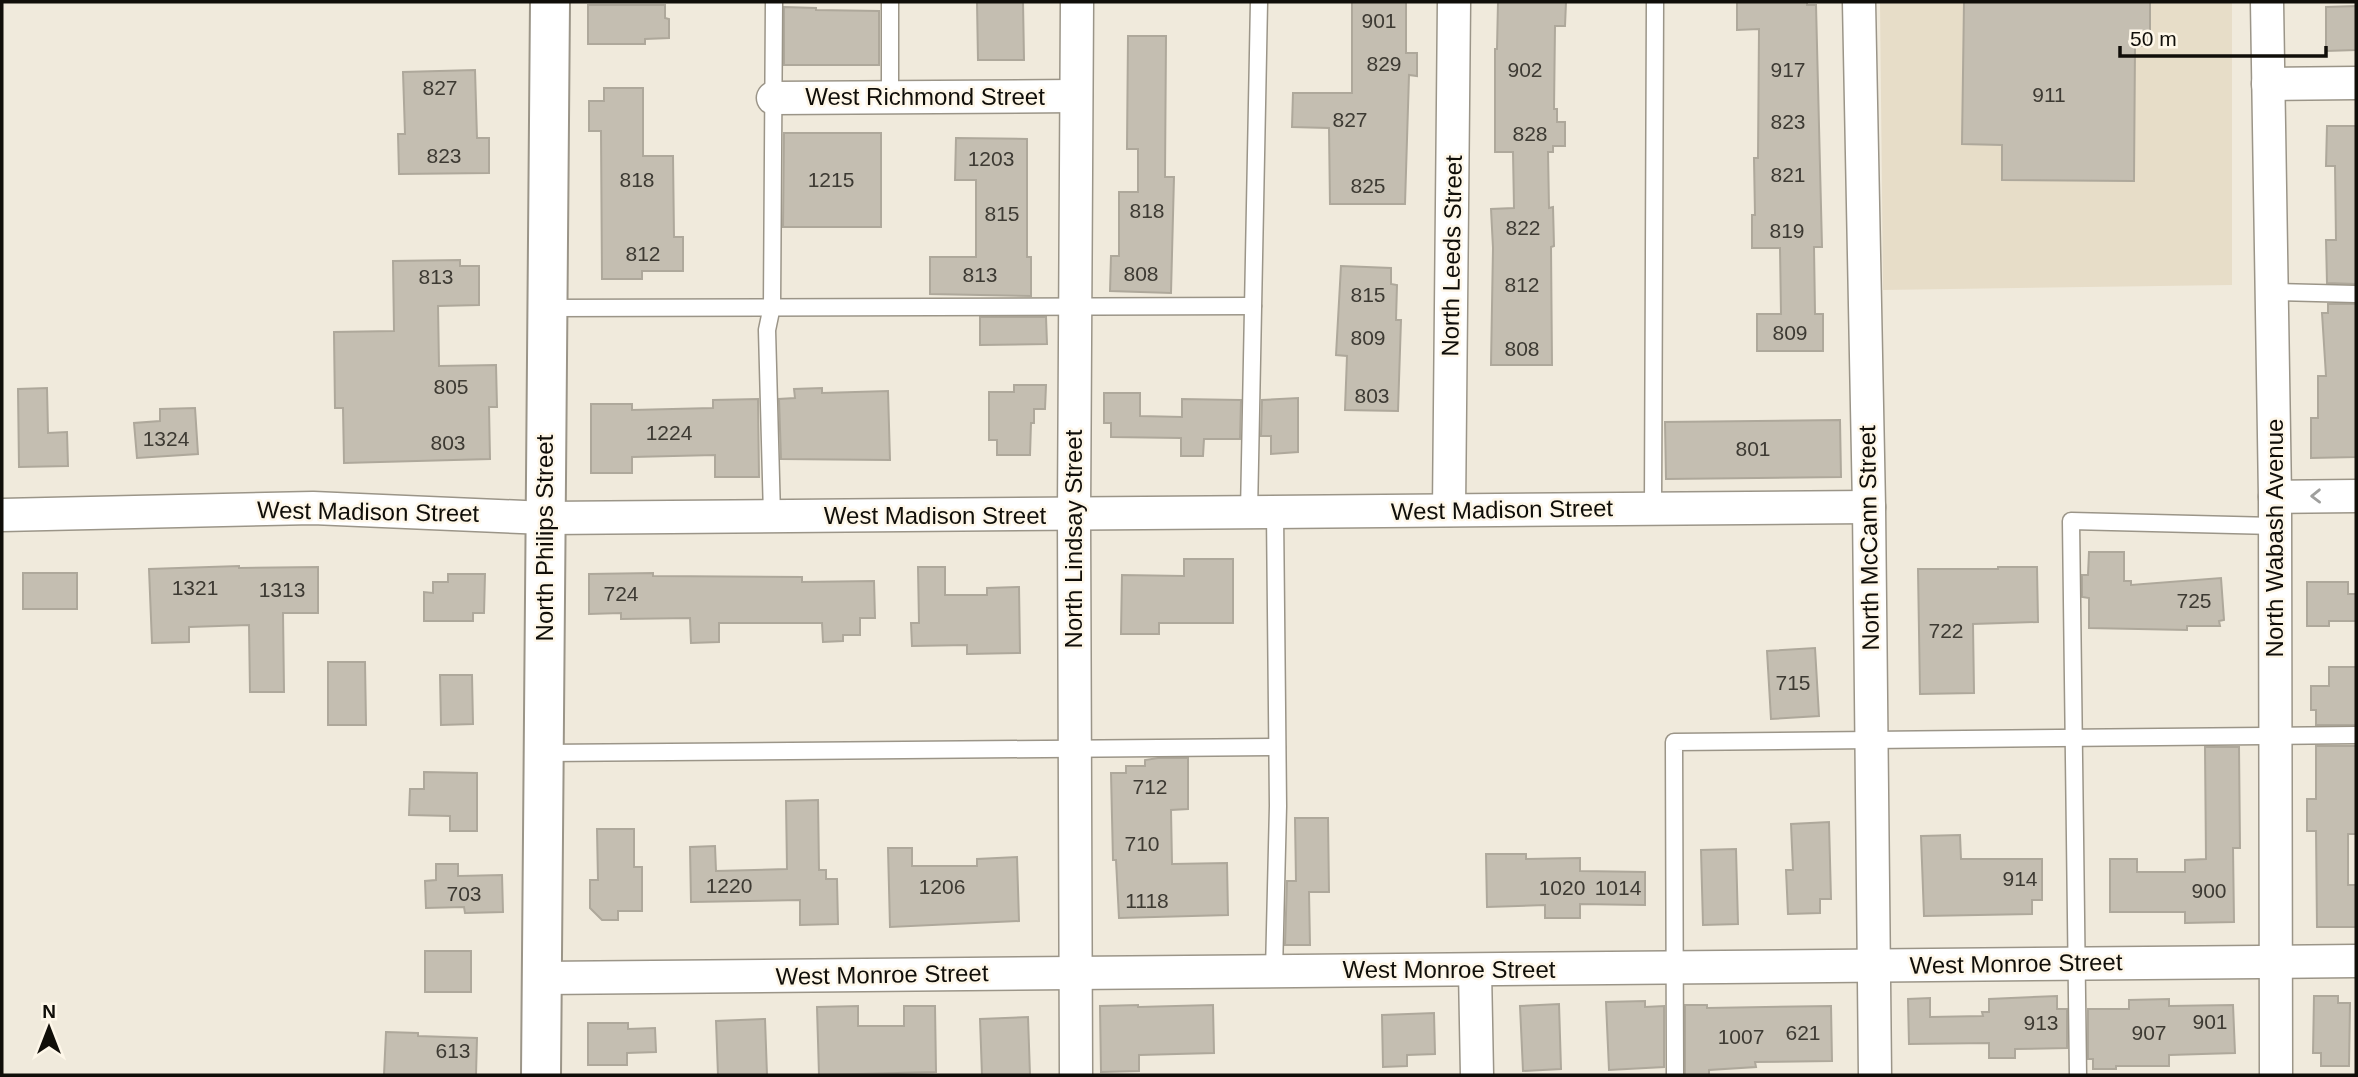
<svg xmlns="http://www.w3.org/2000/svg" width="2358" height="1077" viewBox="0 0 2358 1077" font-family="Arial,sans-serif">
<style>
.built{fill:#e7ddc8}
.building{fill:#c4beb1;stroke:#aea89b;stroke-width:2}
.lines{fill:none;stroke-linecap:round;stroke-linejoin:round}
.service-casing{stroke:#9b9588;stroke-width:19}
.minor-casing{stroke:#9b9588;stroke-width:35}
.tertiary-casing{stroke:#9b9588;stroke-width:42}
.service{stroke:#fff;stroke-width:16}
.minor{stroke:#fff;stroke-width:32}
.tertiary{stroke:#fff;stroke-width:38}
.oneway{stroke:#9f9f9d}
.labels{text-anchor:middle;stroke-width:5;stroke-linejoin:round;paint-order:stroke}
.number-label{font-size:21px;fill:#3d3a33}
.street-label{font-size:24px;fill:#100e09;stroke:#fef7e9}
</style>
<rect width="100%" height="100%" fill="#f0eadc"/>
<path class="built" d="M 1880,2 L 2232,2 L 2232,285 L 1883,290 Z"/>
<g class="building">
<path d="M 977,2 L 1023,2 L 1024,60 L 978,60 Z"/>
<path d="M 1352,2 L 1406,2 L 1406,53 L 1417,53 L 1417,76 L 1409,75 L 1405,204 L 1330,204 L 1329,128 L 1292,127 L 1293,93 L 1352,93 Z"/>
<path d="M 1498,2 L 1566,2 L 1565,26 L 1555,26 L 1554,109 L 1557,109 L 1557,122 L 1565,122 L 1565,146 L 1553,146 L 1553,152 L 1548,152 L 1549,208 L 1553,207 L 1554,246 L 1551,247 L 1552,365 L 1491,365 L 1493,248 L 1491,209 L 1514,208 L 1513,152 L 1495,152 L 1495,49 L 1497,49 Z"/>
<path d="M 1737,2 L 1807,2 L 1807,5 L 1816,5 L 1822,247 L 1814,247 L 1815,314 L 1823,314 L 1823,351 L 1757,351 L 1757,314 L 1781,314 L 1780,248 L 1752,248 L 1752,215 L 1755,215 L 1754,158 L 1758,158 L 1759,29 L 1737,30 Z"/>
<path d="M 1964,2 L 2150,2 L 2150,46 L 2135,46 L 2134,181 L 2002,180 L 2002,145 L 1962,144 Z"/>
<path d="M 588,5 L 665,5 L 665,18 L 669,19 L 669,38 L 645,39 L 645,44 L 588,44 Z"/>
<path d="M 2356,6 L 2356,50 L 2326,51 L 2326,7 Z"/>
<path d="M 784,7 L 816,8 L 816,10 L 879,11 L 879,65 L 784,65 Z"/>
<path d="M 1128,36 L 1166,36 L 1165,177 L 1174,177 L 1171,293 L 1110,291 L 1111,256 L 1119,256 L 1119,192 L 1138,192 L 1138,149 L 1127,149 Z"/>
<path d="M 475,70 L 477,138 L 489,138 L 489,173 L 399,174 L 398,134 L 405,134 L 403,72 Z"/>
<path d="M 604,88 L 643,88 L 643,156 L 673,156 L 674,237 L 683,237 L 683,271 L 642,271 L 642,279 L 602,279 L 601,131 L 589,131 L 589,101 L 604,101 Z"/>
<path d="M 2327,126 L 2356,126 L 2356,284 L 2327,283 L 2326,240 L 2336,240 L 2335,166 L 2326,166 Z"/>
<path d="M 784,133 L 881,133 L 881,227 L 783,227 Z"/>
<path d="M 956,138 L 1027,139 L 1027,257 L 1031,257 L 1031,296 L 930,294 L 930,257 L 976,257 L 976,180 L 955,180 Z"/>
<path d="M 460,260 L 460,266 L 479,266 L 479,305 L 438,306 L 439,366 L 496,365 L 497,407 L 489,407 L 490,459 L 344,463 L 343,408 L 335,408 L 334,332 L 394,331 L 393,261 Z"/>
<path d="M 1341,266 L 1391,268 L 1391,284 L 1397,285 L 1396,320 L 1401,320 L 1398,411 L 1345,410 L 1347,356 L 1336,355 Z"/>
<path d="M 2328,304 L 2356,304 L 2356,457 L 2311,458 L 2311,418 L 2318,418 L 2318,376 L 2326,376 L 2322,313 L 2328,313 Z"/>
<path d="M 980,317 L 1046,317 L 1047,344 L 980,345 Z"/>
<path d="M 1014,385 L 1046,385 L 1045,409 L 1034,409 L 1034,423 L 1031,423 L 1030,455 L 997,455 L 997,440 L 989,440 L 989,392 L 1014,392 Z"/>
<path d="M 47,388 L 48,433 L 67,432 L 68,466 L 19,467 L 18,389 Z"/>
<path d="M 822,388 L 822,393 L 888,391 L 890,460 L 781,459 L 779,399 L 795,398 L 794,389 Z"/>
<path d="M 1104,393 L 1140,393 L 1140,416 L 1182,417 L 1182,399 L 1241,400 L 1240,439 L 1204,439 L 1203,456 L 1181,456 L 1181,438 L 1111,437 L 1111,423 L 1104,423 Z"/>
<path d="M 1298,398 L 1298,452 L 1271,454 L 1271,436 L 1261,436 L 1262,400 Z"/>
<path d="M 758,399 L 759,477 L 715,477 L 715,455 L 632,457 L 632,473 L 591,473 L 591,404 L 632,404 L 632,410 L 713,408 L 713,400 Z"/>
<path d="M 195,408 L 198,454 L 137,458 L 134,423 L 160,421 L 160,409 Z"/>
<path d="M 1840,420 L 1841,477 L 1666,479 L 1665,422 Z"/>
<path d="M 2089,552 L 2124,552 L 2124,581 L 2131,581 L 2131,585 L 2221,578 L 2224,620 L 2219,621 L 2220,626 L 2187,626 L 2187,630 L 2089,628 L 2089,598 L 2082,597 L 2082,575 L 2088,575 Z"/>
<path d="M 1184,559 L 1233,559 L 1233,623 L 1159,623 L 1159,634 L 1121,634 L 1122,575 L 1184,576 Z"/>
<path d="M 239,566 L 239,568 L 318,567 L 318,613 L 283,613 L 284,692 L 250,692 L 249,625 L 189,627 L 189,642 L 152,643 L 149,569 Z"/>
<path d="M 918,567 L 945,567 L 945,595 L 987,595 L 987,588 L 1019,587 L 1020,653 L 967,654 L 967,645 L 912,646 L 911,623 L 919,623 Z"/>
<path d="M 1998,567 L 2037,567 L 2038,622 L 1973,624 L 1974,693 L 1920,694 L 1918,569 L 1998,569 Z"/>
<rect x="23" y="573" width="54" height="36"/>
<path d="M 653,573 L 653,576 L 802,577 L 802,582 L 874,581 L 875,618 L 860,618 L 860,635 L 843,635 L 843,641 L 823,642 L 822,623 L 719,623 L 719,642 L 691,643 L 690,618 L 621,619 L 621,613 L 589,614 L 589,574 Z"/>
<path d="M 448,574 L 485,574 L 484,613 L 473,613 L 473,621 L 424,621 L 424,592 L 433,593 L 433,582 L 448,582 Z"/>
<path d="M 2307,582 L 2348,582 L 2348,594 L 2356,594 L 2356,621 L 2329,621 L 2329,626 L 2307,626 Z"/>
<path d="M 1815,648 L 1819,716 L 1771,719 L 1767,651 Z"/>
<path d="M 328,662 L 365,662 L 366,725 L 328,725 Z"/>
<path d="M 2329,667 L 2356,667 L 2356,725 L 2316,725 L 2316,710 L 2311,710 L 2311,686 L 2329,686 Z"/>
<path d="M 440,675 L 472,675 L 473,724 L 441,725 Z"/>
<path d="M 2356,746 L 2356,834 L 2348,834 L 2348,885 L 2356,885 L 2356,927 L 2317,927 L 2316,831 L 2307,831 L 2307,799 L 2316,799 L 2316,746 Z"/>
<path d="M 2205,747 L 2239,747 L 2240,848 L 2233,848 L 2234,922 L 2185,923 L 2185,912 L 2110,912 L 2110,859 L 2137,859 L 2137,872 L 2185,872 L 2185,860 L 2206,859 Z"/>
<path d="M 1158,758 L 1188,758 L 1188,809 L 1171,810 L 1172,864 L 1227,863 L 1228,915 L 1119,918 L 1116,860 L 1113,860 L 1111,773 L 1126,773 L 1126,766 L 1145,766 L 1145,760 Z"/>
<path d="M 424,772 L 477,773 L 477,831 L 450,831 L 450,816 L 409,815 L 410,789 L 424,789 Z"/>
<path d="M 818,800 L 819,870 L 826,870 L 826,879 L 837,879 L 838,924 L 800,925 L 800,900 L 691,902 L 690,847 L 715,846 L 716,871 L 787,869 L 786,801 Z"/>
<path d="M 1295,818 L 1328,818 L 1329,892 L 1309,892 L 1310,945 L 1285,945 L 1287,881 L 1296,881 Z"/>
<path d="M 1829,822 L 1831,899 L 1820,899 L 1820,913 L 1788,914 L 1786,870 L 1793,870 L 1791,824 Z"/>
<path d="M 597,829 L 634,829 L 634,867 L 642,867 L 642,911 L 618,911 L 618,920 L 602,920 L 590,908 L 590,880 L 598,880 Z"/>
<path d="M 1960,835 L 1961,859 L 2042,859 L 2042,900 L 2032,900 L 2032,914 L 1924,916 L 1921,836 Z"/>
<path d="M 888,848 L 912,848 L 912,866 L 977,866 L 977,859 L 1017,857 L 1019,921 L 890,927 Z"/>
<path d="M 1736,849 L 1738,924 L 1703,925 L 1701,850 Z"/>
<path d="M 1486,854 L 1526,854 L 1526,859 L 1580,858 L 1580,871 L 1645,872 L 1645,905 L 1580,904 L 1580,918 L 1545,918 L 1545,905 L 1487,907 Z"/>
<path d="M 436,864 L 458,864 L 458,876 L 502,875 L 503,912 L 465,913 L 464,907 L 426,908 L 425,881 L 436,880 Z"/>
<rect x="425" y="951" width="46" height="41"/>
<path d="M 2057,996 L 2057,1009 L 2067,1009 L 2067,1048 L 2015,1049 L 2015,1058 L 1989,1058 L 1989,1043 L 1909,1044 L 1908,999 L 1930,998 L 1930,1017 L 1983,1016 L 1982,1012 L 1989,1012 L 1989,999 Z"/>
<path d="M 2314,996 L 2338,996 L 2338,1003 L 2350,1003 L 2349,1066 L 2321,1066 L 2321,1053 L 2313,1053 Z"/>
<path d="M 2169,999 L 2169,1006 L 2233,1005 L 2235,1053 L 2169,1055 L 2169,1066 L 2116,1066 L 2116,1069 L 2093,1069 L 2093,1059 L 2088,1059 L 2088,1009 L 2129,1009 L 2129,1000 Z"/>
<path d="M 1645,1001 L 1645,1007 L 1664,1006 L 1664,1067 L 1609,1070 L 1606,1002 Z"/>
<path d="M 1559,1004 L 1561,1069 L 1523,1071 L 1520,1006 Z"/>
<path d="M 1138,1005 L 1138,1007 L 1213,1005 L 1214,1053 L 1139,1055 L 1139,1071 L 1101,1072 L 1100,1006 Z"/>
<path d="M 1685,1005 L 1707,1005 L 1707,1008 L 1831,1006 L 1832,1061 L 1755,1062 L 1756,1067 L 1709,1070 L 1709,1075 L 1685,1075 Z"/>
<path d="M 858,1006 L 858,1026 L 904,1026 L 904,1006 L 935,1006 L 936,1072 L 819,1075 L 817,1007 Z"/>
<path d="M 1434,1013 L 1435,1054 L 1407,1055 L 1407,1066 L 1383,1067 L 1382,1015 Z"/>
<path d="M 1028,1017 L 1030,1075 L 982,1075 L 980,1019 Z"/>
<path d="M 765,1019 L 767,1075 L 718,1075 L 716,1021 Z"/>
<path d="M 588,1023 L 628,1023 L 628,1029 L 655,1028 L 656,1052 L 627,1053 L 627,1065 L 588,1065 Z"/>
<path d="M 386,1032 L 418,1033 L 418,1036 L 477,1038 L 476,1075 L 384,1075 Z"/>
</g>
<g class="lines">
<defs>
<g id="service">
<path d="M 890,2 L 890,97"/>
<path d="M 2273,292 L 2356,294"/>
<path d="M 546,308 L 1253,306"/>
<path d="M 1653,509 L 1655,2"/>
<path d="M 1249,513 L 1259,2"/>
<path d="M 772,516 L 767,330 L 772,306 L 774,2"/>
<path d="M 544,753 L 1277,747"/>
<path d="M 1274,971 L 1278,806 L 1275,513"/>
<path d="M 1675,1075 L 1674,742 L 2356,735"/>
<path d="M 2078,1075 L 2071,521 L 2274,526"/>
</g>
<g id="minor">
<path d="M 1859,2 L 1869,507 L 1875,1075"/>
<path d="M 2267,2 L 2275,497 L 2276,1075"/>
<path d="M 2268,84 L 2356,83"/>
<path d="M 773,98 L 1076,96"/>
<path d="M 2275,497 L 2356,496"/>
<path d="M 1449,510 L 1454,2"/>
<path d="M 2,515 L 313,508 L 546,518 L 1869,507"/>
<path d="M 1475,970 L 1477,1075"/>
<path d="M 542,978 L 2356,961"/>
<path d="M 1076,1075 L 1074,515 L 1077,2"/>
</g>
<path id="tertiary" d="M 541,1075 L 550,2"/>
</defs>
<use href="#service" class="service-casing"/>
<use href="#minor" class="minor-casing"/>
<use href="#tertiary" class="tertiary-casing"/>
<use href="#service" class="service"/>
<use href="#minor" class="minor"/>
<use href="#tertiary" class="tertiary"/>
</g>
<defs><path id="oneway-chevron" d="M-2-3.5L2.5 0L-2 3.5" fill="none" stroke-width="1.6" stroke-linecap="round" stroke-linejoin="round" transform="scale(1.75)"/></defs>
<use class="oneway" href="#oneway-chevron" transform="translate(2316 496) rotate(179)"/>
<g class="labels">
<g class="number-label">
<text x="1379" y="28">901</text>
<text x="1384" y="71">829</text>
<text x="1525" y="77">902</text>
<text x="1788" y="77">917</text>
<text x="440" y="95">827</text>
<text x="2049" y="102">911</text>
<text x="1350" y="127">827</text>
<text x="1788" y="129">823</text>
<text x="1530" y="141">828</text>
<text x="444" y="163">823</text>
<text x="991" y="166">1203</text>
<text x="1788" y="182">821</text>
<text x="637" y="187">818</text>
<text x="831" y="187">1215</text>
<text x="1368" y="193">825</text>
<text x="1147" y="218">818</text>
<text x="1002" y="221">815</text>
<text x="1523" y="235">822</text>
<text x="1787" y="238">819</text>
<text x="643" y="261">812</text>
<text x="1141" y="281">808</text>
<text x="980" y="282">813</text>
<text x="436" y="284">813</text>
<text x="1522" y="292">812</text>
<text x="1368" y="302">815</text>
<text x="1790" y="340">809</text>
<text x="1368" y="345">809</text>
<text x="1522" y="356">808</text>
<text x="451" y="394">805</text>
<text x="1372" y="403">803</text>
<text x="669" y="440">1224</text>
<text x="166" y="446">1324</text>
<text x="448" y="450">803</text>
<text x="1753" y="456">801</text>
<text x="195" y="595">1321</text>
<text x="282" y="597">1313</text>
<text x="621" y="601">724</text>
<text x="2194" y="608">725</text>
<text x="1946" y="638">722</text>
<text x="1793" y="690">715</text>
<text x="1150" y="794">712</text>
<text x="1142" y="851">710</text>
<text x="2020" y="886">914</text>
<text x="729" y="893">1220</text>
<text x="942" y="894">1206</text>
<text x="1562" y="895">1020</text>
<text x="1618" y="895">1014</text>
<text x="2209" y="898">900</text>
<text x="464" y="901">703</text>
<text x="1147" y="908">1118</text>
<text x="2210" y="1029">901</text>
<text x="2041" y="1030">913</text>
<text x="1803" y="1040">621</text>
<text x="2149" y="1040">907</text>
<text x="1741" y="1044">1007</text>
<text x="453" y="1058">613</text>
</g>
<g class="street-label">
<text x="925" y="105">West Richmond Street</text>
<text transform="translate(1452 256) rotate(-89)" y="8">North Leeds Street</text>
<text transform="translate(1502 510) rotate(-1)" y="8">West Madison Street</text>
<text transform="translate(368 512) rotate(1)" y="8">West Madison Street</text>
<text x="935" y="524">West Madison Street</text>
<text transform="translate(545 538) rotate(-90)" y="8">North Philips Street</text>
<text transform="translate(1869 538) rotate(-91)" y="8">North McCann Street</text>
<text transform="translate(2275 538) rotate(-90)" y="8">North Wabash Avenue</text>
<text transform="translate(1074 539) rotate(-90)" y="8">North Lindsay Street</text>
<text transform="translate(2016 964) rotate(-1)" y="8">West Monroe Street</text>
<text x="1449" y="978">West Monroe Street</text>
<text transform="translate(882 975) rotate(-1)" y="8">West Monroe Street</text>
</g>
</g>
<rect width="2358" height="1077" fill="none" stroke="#100e09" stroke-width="7"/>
<g transform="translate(49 1028)" stroke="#fef7e9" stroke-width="5" paint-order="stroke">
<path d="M0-5L12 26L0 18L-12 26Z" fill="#100e09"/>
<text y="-10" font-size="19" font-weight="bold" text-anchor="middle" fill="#100e09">N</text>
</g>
<path d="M2120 46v10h206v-10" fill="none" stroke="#100e09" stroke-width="3.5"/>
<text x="2130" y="46" font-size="21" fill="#100e09" stroke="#fef7e9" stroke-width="5" paint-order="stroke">50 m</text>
</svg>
